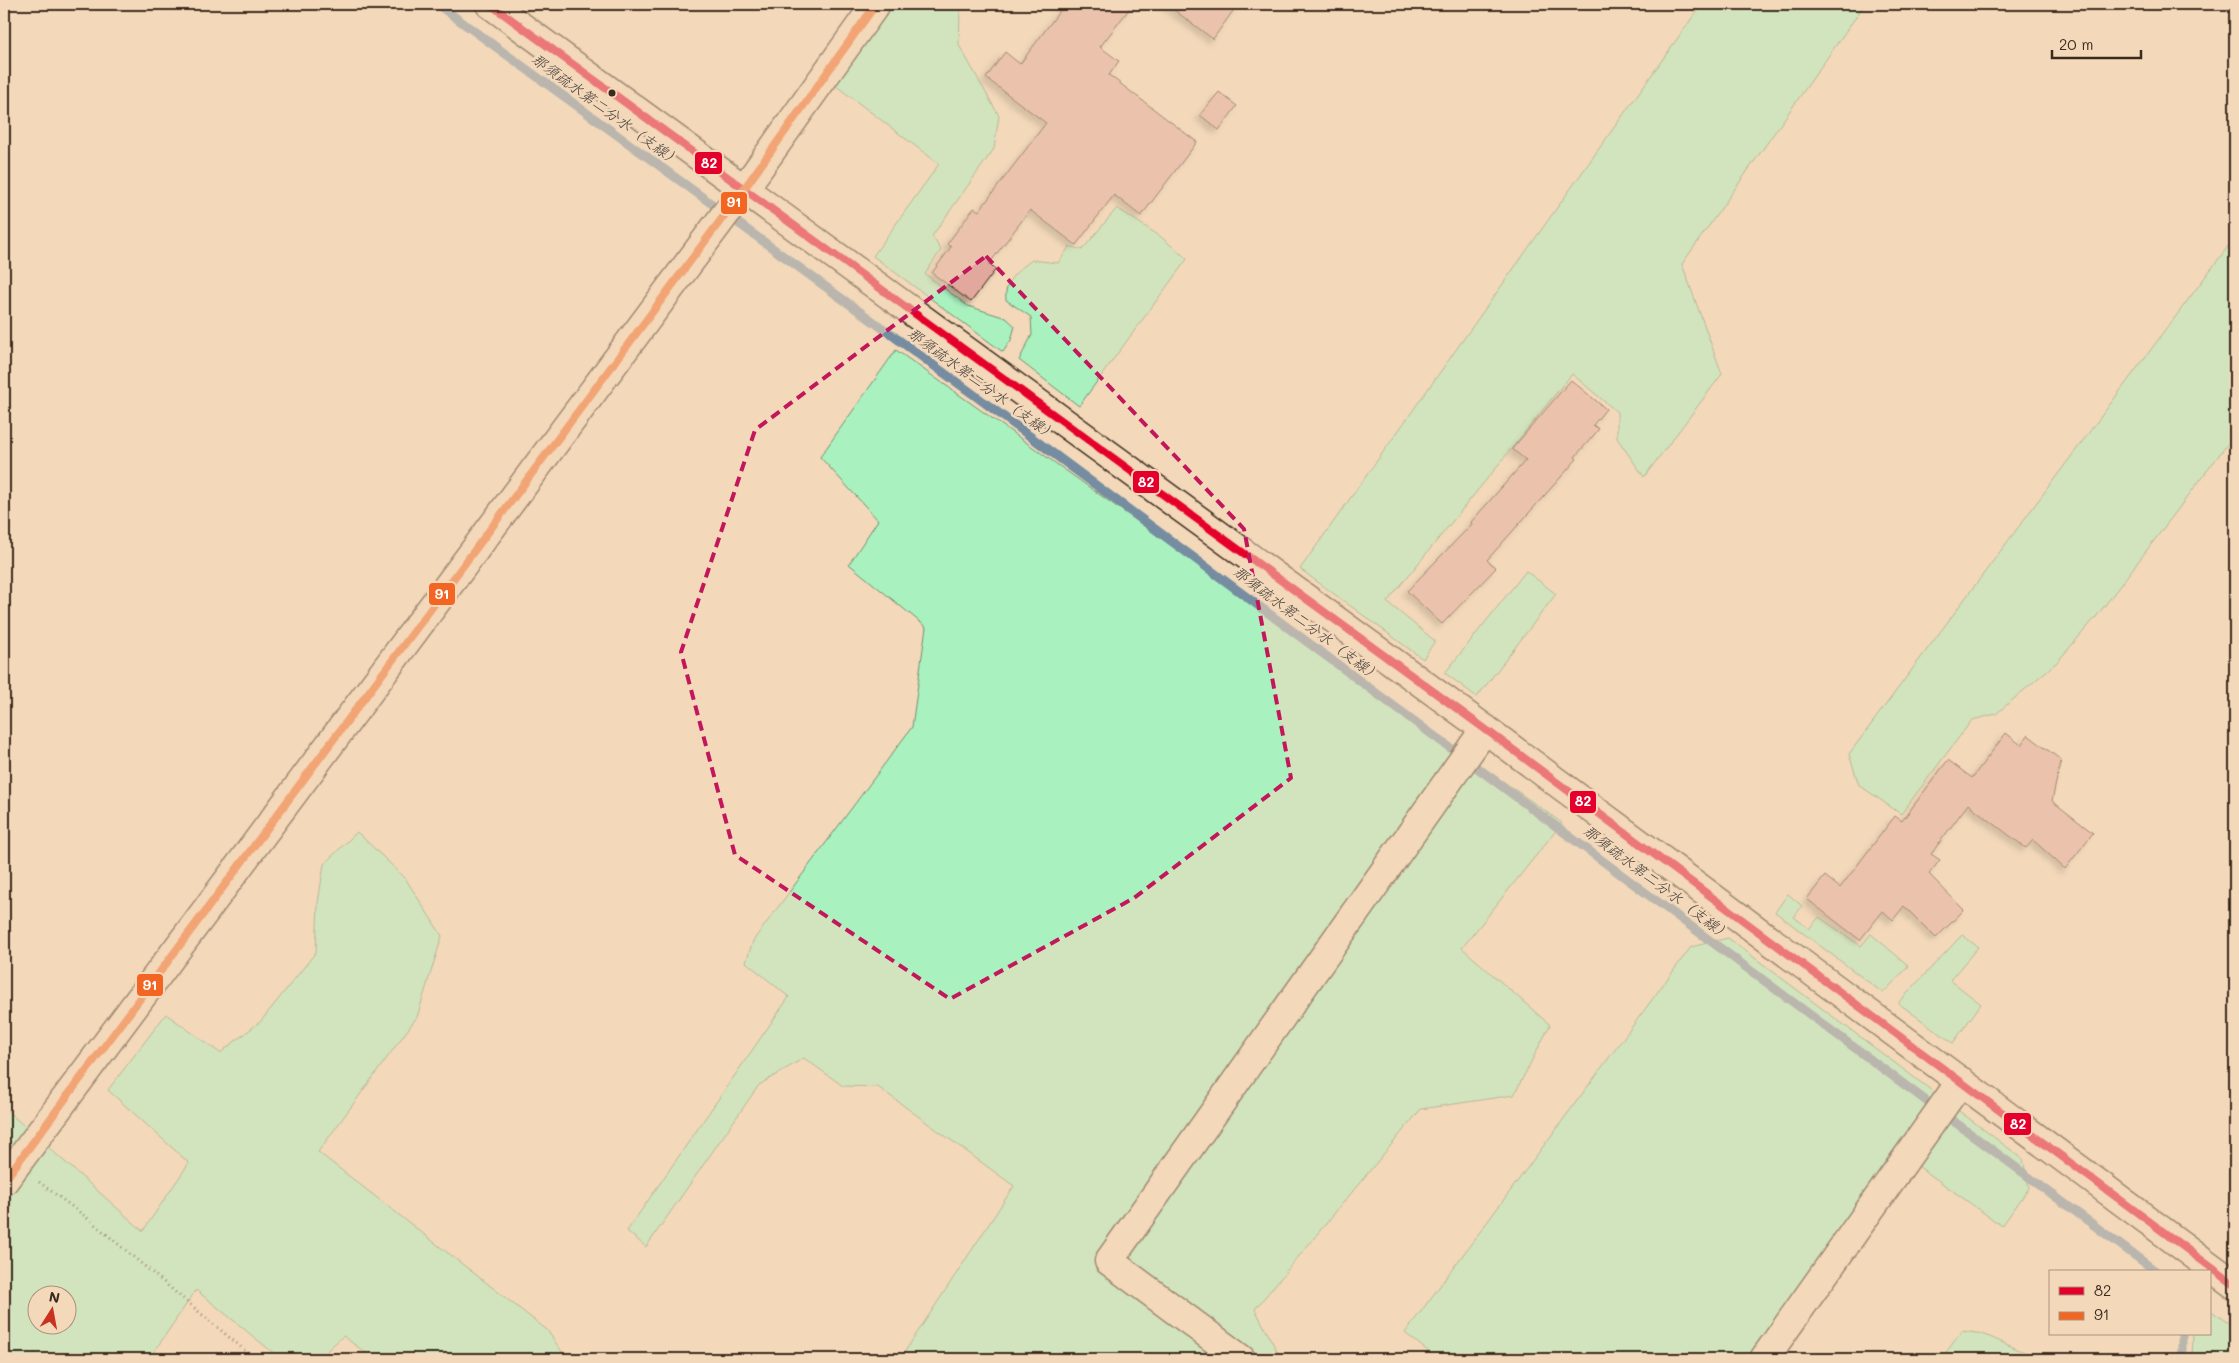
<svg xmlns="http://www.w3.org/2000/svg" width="2239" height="1363" viewBox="0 0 2239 1363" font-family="Mali,'Klee One',sans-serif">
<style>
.green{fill:#a9f2c0;stroke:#728e6f;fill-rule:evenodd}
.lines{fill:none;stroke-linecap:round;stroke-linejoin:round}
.stream{stroke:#758ca1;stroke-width:9}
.building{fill:#e2a89e;stroke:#3b2a1e;filter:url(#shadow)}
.street-casing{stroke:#3b2a1e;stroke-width:31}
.secondary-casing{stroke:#3b2a1e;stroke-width:31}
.path{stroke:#3b2a1e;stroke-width:3;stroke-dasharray:1 4;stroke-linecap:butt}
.street{stroke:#f3d8ba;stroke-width:28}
.secondary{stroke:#f3d8ba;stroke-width:28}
.bus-1-casing{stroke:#f3d8ba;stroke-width:11}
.bus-2-casing{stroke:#f3d8ba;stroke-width:11}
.bus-1{stroke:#e4002b;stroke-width:8}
.bus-2{stroke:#f26522;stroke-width:8}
.marked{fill:none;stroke:#c2185b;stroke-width:4;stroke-dasharray:10 6;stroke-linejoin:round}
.bus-dot{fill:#3b2a1e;stroke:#f3d8ba;stroke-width:2}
.labels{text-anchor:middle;stroke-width:5;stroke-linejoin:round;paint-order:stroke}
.water-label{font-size:15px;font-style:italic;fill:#4a433f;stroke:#f3d8ba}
.line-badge{stroke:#f3d8ba;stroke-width:2}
.badge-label{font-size:14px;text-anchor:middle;font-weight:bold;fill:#fff}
</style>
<defs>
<filter id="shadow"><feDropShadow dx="-4.5" dy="4.5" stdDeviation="2.5" flood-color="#0004"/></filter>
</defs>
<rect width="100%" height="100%" fill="#f3d8ba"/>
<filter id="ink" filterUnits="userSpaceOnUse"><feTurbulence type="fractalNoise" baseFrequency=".02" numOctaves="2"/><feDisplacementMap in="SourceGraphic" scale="10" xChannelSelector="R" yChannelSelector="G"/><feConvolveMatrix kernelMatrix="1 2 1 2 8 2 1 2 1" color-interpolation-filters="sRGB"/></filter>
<g filter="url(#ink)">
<g class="green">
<path d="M 889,4 L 962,4 L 960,11 L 959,45 L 999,116 L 994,149 L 932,236 L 941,250 L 925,274 L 968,306 L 1006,318 L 1015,326 L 1011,340 L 1003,352 L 873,256 L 939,164 L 831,82 Z"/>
<path d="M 1702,4 L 1865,4 L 1682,264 L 1722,374 L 1644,477 L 1617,438 L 1617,412 L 1572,374 L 1387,602 L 1435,641 L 1423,659 L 1300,569 Z"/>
<path d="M 1117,208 L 1161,237 L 1187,259 L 1079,406 L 1019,360 L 1032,335 L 1031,317 L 1006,300 C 1004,280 1017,271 1032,260 L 1058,263 L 1070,246 L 1082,250 Z"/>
<path d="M 2235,237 L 2235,434 L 2096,617 L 2057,662 L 1996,714 L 1972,720 L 1901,814 L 1859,785 L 1849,754 Z"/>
<path d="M 896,350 L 1562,823 L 1462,948 L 1550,1025 L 1514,1095 L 1421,1109 L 1255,1309 L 1281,1359 L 900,1359 L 1014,1186 L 878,1087 L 843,1086 L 804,1058 L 759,1085 L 646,1247 L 627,1231 L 789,997 L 746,962 L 753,941 L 912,727 L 926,627 L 849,564 L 878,520 L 820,457 Z"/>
<path d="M 1526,571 L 1556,594 L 1477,697 L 1445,673 Z"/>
<path d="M 357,832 L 405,878 L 442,936 L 417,1017 L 318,1152 L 547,1330 L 567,1359 L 374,1359 L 343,1336 L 318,1359 L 281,1359 L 196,1290 L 149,1359 L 4,1359 L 4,1108 L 143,1231 L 189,1163 L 108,1090 L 166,1014 L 220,1053 L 261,1021 L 316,952 L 318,903 L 324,864 ZM 38,1296 L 68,1296 L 68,1326 L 38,1326 Z"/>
<path d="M 1788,894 L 1802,906 L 1794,917 L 1809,929 L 1819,917 L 1861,946 L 1871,934 L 1909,966 L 1883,993 L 1775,912 Z"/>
<path d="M 1962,935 L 1978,947 L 1950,980 L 1981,1004 L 1953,1043 L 1898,1003 Z"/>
<path d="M 1728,938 L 2023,1159 L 2029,1188 L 2002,1226 L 1897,1151 L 1750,1359 L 1438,1359 L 1405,1333 L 1691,947 Z"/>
<path d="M 2210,1310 L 2235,1328 L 2235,1359 L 2192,1359 L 2193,1334 L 2210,1334 Z"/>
<path d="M 1962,1331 L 1983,1334 L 2040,1359 L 1941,1359 Z"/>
</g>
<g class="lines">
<g class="stream">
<path d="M 437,4 L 973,394 L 2157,1272"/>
<path d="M 2182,1359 L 2182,1334"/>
</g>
</g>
<g class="building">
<path d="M 1065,4 L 1133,4 L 1100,47 L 1119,61 L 1109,75 L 1197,142 L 1141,216 L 1114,195 L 1076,245 L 1030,210 L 989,264 L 996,269 L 971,302 L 932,273 L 951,247 L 947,244 L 974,208 L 979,211 L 1046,123 L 986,78 L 1005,52 L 1020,64 Z"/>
<path d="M 1166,4 L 1238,4 L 1213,39 Z"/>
<path d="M 1219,92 L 1237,106 L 1219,130 L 1200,115 Z"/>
<path d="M 1571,380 L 1606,409 L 1593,425 L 1599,429 L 1575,457 L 1577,459 L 1487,560 L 1496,568 L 1442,624 L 1407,591 L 1472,524 L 1471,522 L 1526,460 L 1512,449 Z"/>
<path d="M 2006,733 L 2021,745 L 2028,735 L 2061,760 L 2052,801 L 2093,833 L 2065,869 L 2033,840 L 2026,848 L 1968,804 L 1931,854 L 1940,860 L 1929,874 L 1964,910 L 1936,938 L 1904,906 L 1893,920 L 1883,911 L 1860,940 L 1807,899 L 1825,876 L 1840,888 L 1895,816 L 1902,821 L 1948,760 L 1972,778 Z"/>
</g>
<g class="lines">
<defs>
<g id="street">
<path d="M 1241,1359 L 1109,1261 L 1485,729"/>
<path d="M 1764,1359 L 1961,1081"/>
</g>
<g id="secondary">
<path d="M 490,4 L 1485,729 L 2235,1285"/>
<path d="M 4,1181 L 744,189 L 876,4"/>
</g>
</defs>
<use href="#street" class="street-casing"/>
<use href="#secondary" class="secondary-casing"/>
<path class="path" d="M 39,1182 L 86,1217 L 255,1359"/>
<use href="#street" class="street"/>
<use href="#secondary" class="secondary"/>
<defs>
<path id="bus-1" d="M 490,4 L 1485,729 L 2235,1285"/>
<path id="bus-2" d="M 4,1181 L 744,189 L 876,4"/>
</defs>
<use href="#bus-1" class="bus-1-casing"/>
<use href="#bus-2" class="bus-2-casing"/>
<use href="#bus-1" class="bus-1"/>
<use href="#bus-2" class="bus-2"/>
</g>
</g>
<path d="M0 0H2239V1363H0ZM 986,256 L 1244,529 L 1291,778 L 1134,898 L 950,999 L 735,855 L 681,652 L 755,430 Z" fill="#f3d8ba" fill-opacity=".55" fill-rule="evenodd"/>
<path class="marked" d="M 986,256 L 1244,529 L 1291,778 L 1134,898 L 950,999 L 735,855 L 681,652 L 755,430 Z"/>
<circle class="bus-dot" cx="612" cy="93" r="4.5"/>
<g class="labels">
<g class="water-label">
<text transform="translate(606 110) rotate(36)" y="5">那須疏水第二分水（支線）</text>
<text transform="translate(982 384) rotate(36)" y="5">那須疏水第二分水（支線）</text>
<text transform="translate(1307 624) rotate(37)" y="5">那須疏水第二分水（支線）</text>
<text transform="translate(1657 883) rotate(37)" y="5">那須疏水第二分水（支線）</text>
</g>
</g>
<g class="line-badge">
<rect x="694" y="151" width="29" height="24" rx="5" fill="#e4002b"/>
<rect x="720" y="191" width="28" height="24" rx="5" fill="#f26522"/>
<rect x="1132" y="470" width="28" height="24" rx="5" fill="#e4002b"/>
<rect x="428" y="582" width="28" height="24" rx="5" fill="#f26522"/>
<rect x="1569" y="790" width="28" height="24" rx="5" fill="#e4002b"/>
<rect x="136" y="973" width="28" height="24" rx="5" fill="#f26522"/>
<rect x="2003" y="1112" width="29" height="24" rx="5" fill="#e4002b"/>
</g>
<g class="badge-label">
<text x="709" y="168">82</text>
<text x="734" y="207">91</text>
<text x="1146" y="487">82</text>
<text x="442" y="599">91</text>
<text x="1583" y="806">82</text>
<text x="150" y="990">91</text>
<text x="2018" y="1129">82</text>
</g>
<rect width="2239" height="1363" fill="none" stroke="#f3d8ba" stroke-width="20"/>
<rect x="10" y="10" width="2219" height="1343" fill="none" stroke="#3b2a1e" stroke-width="2" filter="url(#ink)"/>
<rect x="2049" y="1270" width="162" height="65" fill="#f3d8ba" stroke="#a9927c"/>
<rect x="2059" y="1287" width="25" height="8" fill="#e4002b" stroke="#a9927c"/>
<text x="2094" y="1296" font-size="15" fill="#3b2a1e">82</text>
<rect x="2059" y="1312" width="25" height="8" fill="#f26522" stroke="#a9927c"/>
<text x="2094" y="1320" font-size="15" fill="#3b2a1e">91</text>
<g transform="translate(52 1310) rotate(11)"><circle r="24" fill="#f3d8ba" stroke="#a9927c"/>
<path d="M0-4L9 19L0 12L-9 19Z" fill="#c8321e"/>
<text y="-8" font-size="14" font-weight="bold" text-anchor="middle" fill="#3b2a1e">N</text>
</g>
<path d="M2052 50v8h89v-8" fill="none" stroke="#3b2a1e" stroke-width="2.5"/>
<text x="2059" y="50" font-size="15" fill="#3b2a1e" stroke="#f3d8ba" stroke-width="4" paint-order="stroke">20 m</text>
</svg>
